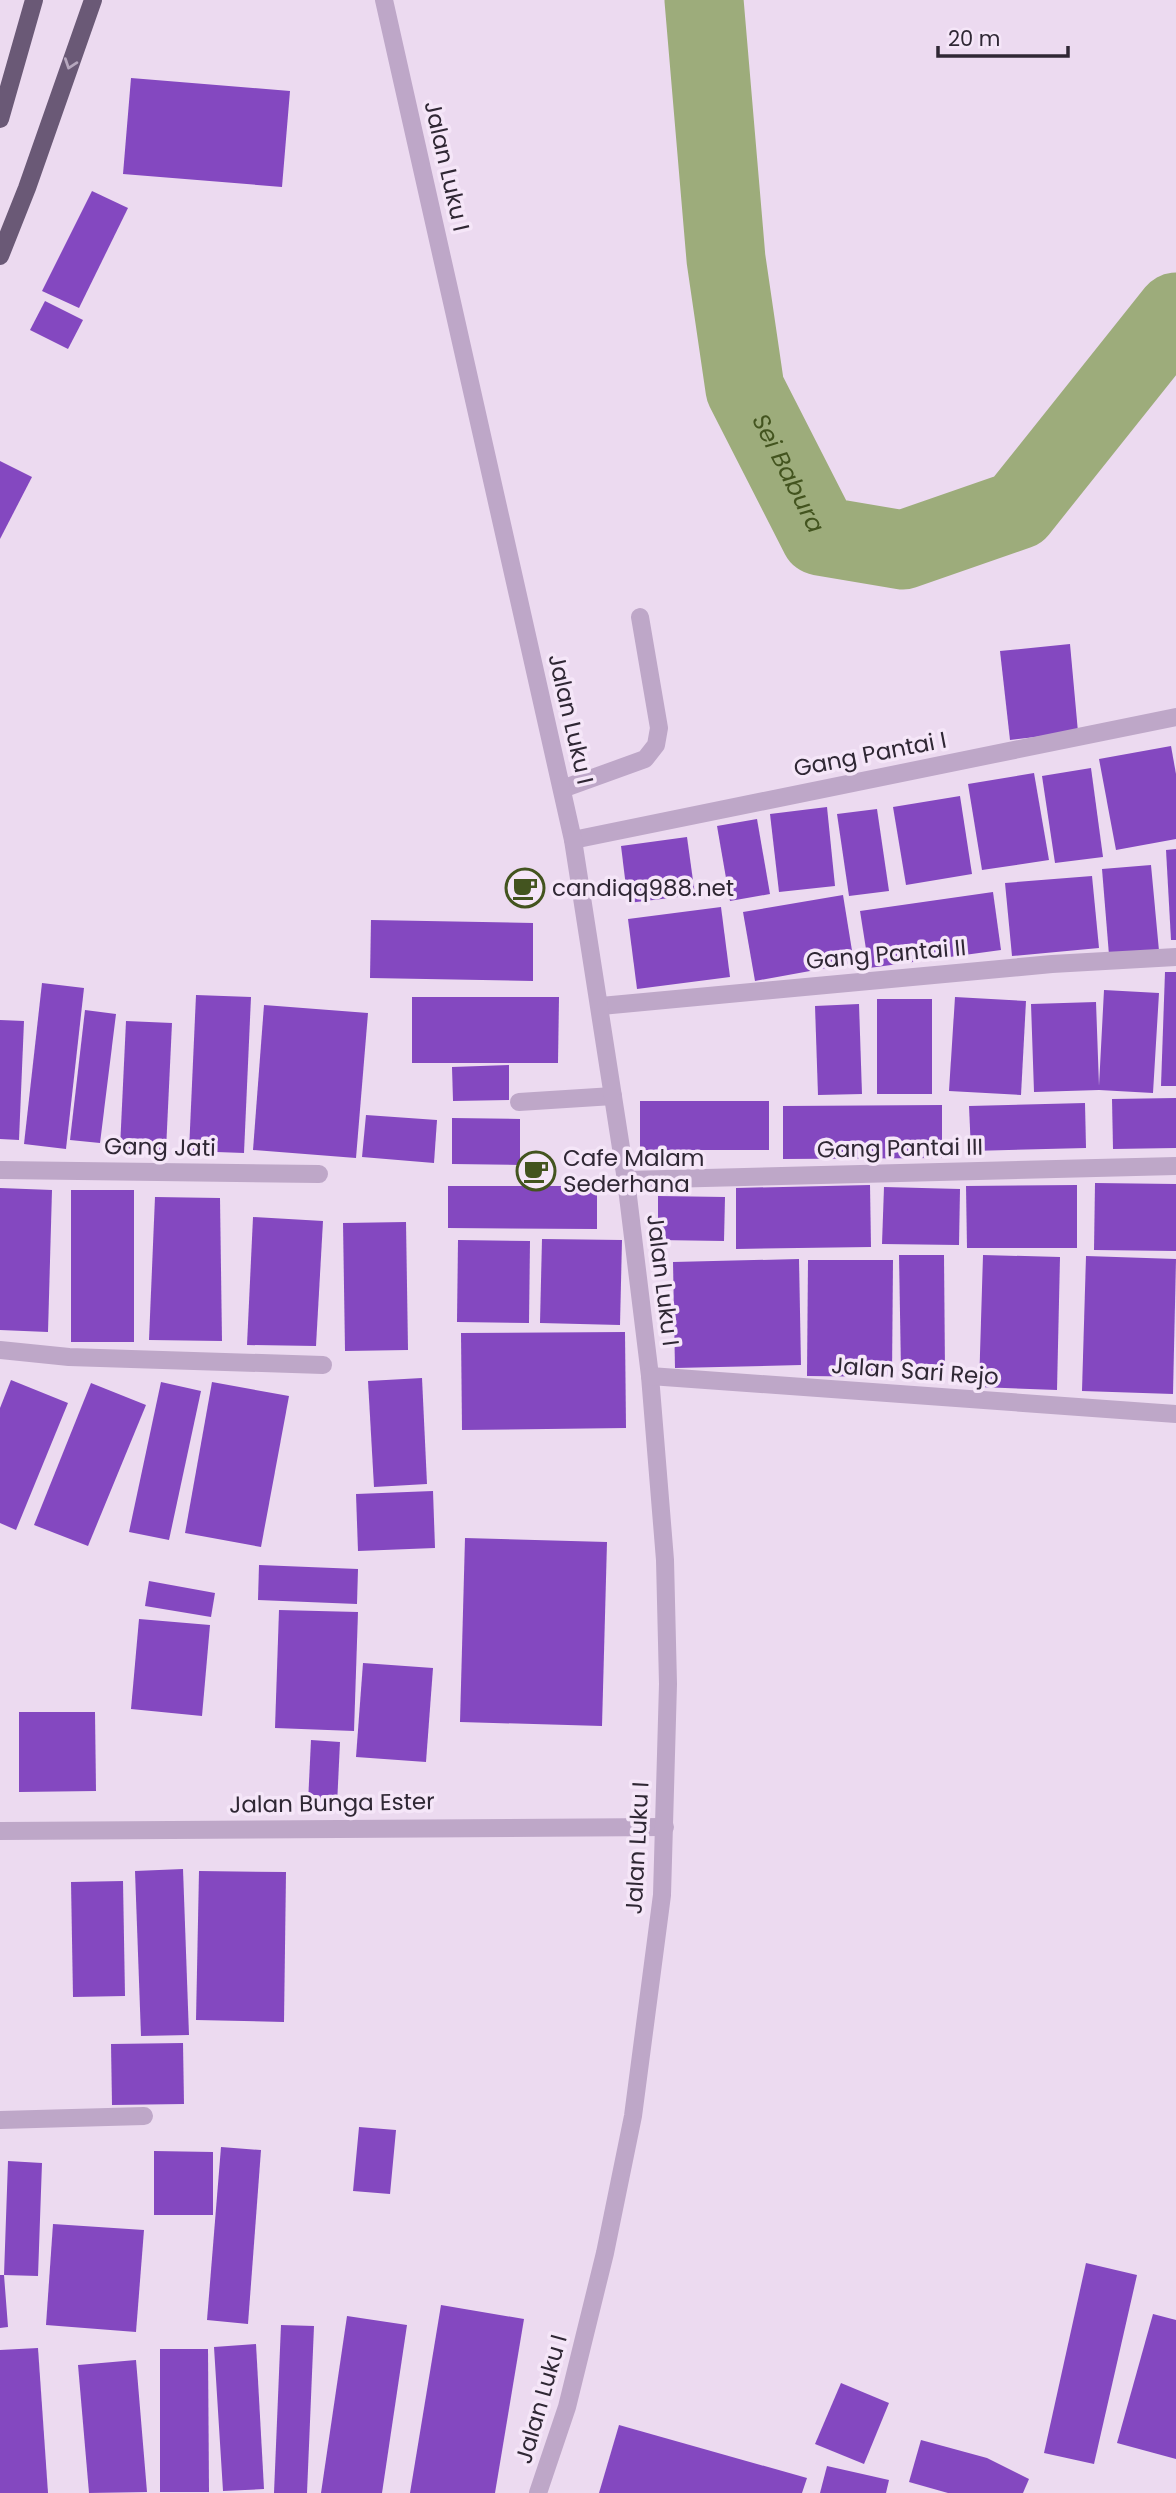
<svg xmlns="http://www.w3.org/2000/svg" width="1176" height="2493" viewBox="0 0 1176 2493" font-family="Poppins,sans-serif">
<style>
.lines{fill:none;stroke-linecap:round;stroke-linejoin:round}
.river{stroke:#9dac7b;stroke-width:79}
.building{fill:#8448c0}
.service{stroke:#bea7c8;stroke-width:18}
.minor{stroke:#bea7c8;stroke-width:18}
.tertiary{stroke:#bea7c8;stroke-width:18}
.primary{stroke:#6a5976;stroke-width:18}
.oneway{stroke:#b6a7be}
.labels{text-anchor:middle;stroke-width:7;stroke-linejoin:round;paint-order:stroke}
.street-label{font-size:23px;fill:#2f2734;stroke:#f5e6f8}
.poi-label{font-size:23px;fill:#2f2734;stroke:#f5e6f8;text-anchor:start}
.water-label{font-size:24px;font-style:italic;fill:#43541f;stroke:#f5e6f8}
</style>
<rect width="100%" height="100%" fill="#ecdaf0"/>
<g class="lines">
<path class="river" id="s1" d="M 704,0 L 726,259 L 745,389 L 820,536 L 903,550 L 1018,510 L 1176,312"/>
</g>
<g class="building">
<path d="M 131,78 L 290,91 L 282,187 L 123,174 Z"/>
<path d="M 92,191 L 128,208 L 79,308 L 42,291 Z"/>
<path d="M 45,301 L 83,320 L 68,349 L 30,330 Z"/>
<path d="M 0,461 L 32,477 L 0,539 Z"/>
<path d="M 1070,644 L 1078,732 L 1010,740 L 1000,651 Z"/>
<path d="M 1171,746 L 1176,774 L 1176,839 L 1116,850 L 1099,759 Z"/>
<path d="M 1091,768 L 1103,857 L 1055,863 L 1042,776 Z"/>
<path d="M 1034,773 L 1049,860 L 982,870 L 968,784 Z"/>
<path d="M 960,796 L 972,874 L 906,885 L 893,807 Z"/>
<path d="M 827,807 L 835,886 L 779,892 L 770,814 Z"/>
<path d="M 877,809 L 889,891 L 849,896 L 837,814 Z"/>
<path d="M 757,819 L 770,894 L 730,901 L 717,826 Z"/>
<path d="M 687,837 L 695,895 L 628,903 L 621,846 Z"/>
<path d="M 1176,849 L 1176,940 L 1171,940 L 1166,850 Z"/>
<path d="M 1151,865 L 1159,951 L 1109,955 L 1102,869 Z"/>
<path d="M 1092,876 L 1099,948 L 1012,956 L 1005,883 Z"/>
<path d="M 993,892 L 1001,950 L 869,968 L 860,911 Z"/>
<path d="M 843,895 L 854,963 L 755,981 L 743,912 Z"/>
<path d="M 721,907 L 730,977 L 637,989 L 628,919 Z"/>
<path d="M 371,920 L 533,923 L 533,981 L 370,978 Z"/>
<path d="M 1165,972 L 1176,972 L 1176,1086 L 1161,1086 Z"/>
<path d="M 42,983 L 84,988 L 66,1149 L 24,1144 Z"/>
<path d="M 1104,990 L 1159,993 L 1153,1093 L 1099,1090 L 1034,1092 L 1031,1004 L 1096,1002 L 1099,1086 Z"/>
<path d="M 196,995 L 251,997 L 244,1153 L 189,1151 Z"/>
<path d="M 412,997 L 559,997 L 558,1063 L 412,1063 Z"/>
<path d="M 955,997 L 1026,1001 L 1021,1095 L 949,1091 Z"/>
<rect x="877" y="999" width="55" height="95"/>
<path d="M 859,1004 L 862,1094 L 818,1095 L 815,1006 Z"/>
<path d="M 264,1005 L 368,1013 L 356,1158 L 253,1150 Z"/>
<path d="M 85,1010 L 116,1014 L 100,1143 L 70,1140 Z"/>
<path d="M 0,1020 L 24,1021 L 19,1140 L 0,1139 Z"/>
<path d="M 126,1021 L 172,1023 L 166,1150 L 120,1148 Z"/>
<path d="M 509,1065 L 509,1100 L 453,1101 L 452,1067 Z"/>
<path d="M 1176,1098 L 1176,1148 L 1113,1149 L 1112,1099 Z"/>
<rect x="640" y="1101" width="129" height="49"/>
<path d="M 1085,1103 L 1086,1148 L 971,1151 L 969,1106 Z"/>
<path d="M 942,1105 L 942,1158 L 783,1159 L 783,1106 Z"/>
<path d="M 366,1115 L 437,1120 L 434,1163 L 362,1157 Z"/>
<path d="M 452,1118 L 520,1119 L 520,1165 L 452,1164 Z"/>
<path d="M 1095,1183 L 1176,1184 L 1176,1251 L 1094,1250 Z"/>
<path d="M 870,1185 L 871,1247 L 736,1249 L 736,1188 Z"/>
<path d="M 1077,1185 L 1077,1248 L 967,1248 L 966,1186 Z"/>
<path d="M 448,1186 L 597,1186 L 597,1229 L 448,1228 Z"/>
<path d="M 884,1187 L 960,1189 L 959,1245 L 882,1244 Z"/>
<path d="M 0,1188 L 52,1190 L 48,1332 L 0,1330 Z"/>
<rect x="71" y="1190" width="63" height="152"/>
<path d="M 658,1196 L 725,1197 L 724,1241 L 658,1240 Z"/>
<path d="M 155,1197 L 220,1198 L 222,1341 L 149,1340 Z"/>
<path d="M 253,1217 L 323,1221 L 316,1346 L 247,1345 Z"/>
<path d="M 406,1222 L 408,1350 L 345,1351 L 343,1223 Z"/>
<path d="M 542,1239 L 622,1240 L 620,1325 L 540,1323 Z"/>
<path d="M 458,1240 L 530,1241 L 529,1323 L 457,1322 Z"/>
<path d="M 899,1255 L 944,1255 L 945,1371 L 901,1371 Z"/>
<path d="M 983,1255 L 1060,1257 L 1057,1390 L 979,1387 Z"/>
<path d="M 1086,1256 L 1176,1259 L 1173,1394 L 1082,1391 Z"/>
<path d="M 799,1259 L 801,1365 L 675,1368 L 673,1262 Z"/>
<path d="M 808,1260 L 893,1260 L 892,1377 L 807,1376 Z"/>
<path d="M 625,1332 L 626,1428 L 462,1430 L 461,1333 Z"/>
<path d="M 422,1378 L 427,1484 L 374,1487 L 368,1381 Z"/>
<path d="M 11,1380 L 68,1403 L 16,1530 L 0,1523 L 0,1408 Z"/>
<path d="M 161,1382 L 201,1391 L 169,1540 L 129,1532 Z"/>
<path d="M 212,1382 L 289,1396 L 261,1547 L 185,1533 Z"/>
<path d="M 91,1383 L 146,1405 L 88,1546 L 34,1525 Z"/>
<path d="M 433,1491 L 435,1548 L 358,1551 L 356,1494 Z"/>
<path d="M 465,1538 L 607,1542 L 602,1726 L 460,1722 Z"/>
<path d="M 259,1565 L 358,1569 L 357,1604 L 258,1600 Z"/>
<path d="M 149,1581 L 215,1593 L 211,1617 L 145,1606 Z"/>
<path d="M 279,1610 L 358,1612 L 354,1731 L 275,1728 Z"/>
<path d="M 139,1619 L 210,1625 L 202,1716 L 131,1709 Z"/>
<path d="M 363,1663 L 433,1668 L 426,1762 L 356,1757 Z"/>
<path d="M 19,1712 L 95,1712 L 96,1791 L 19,1792 Z"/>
<path d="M 311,1740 L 340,1742 L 337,1805 L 308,1803 Z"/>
<path d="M 183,1869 L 189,2035 L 141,2036 L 135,1871 Z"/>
<path d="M 199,1871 L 286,1872 L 284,2022 L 196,2020 Z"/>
<path d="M 123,1881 L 125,1996 L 73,1997 L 71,1882 Z"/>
<path d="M 183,2043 L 184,2104 L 112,2105 L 111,2044 Z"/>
<path d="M 359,2127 L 396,2130 L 390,2194 L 353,2191 Z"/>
<path d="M 221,2147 L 261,2150 L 248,2324 L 207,2320 Z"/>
<path d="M 154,2151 L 213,2152 L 213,2215 L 154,2215 Z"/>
<path d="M 8,2161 L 42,2163 L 38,2276 L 4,2275 L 8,2327 L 0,2328 L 0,2275 L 4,2275 Z"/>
<path d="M 53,2224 L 144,2230 L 136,2332 L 46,2325 Z"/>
<path d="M 1086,2263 L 1137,2275 L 1094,2464 L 1044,2453 Z"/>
<path d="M 441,2305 L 524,2319 L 495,2493 L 410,2493 Z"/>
<path d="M 1153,2314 L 1176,2320 L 1176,2459 L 1117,2443 Z"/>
<path d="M 347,2316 L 407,2325 L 382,2493 L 321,2493 Z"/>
<path d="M 281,2325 L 314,2326 L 307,2493 L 274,2493 Z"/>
<path d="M 256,2344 L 264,2489 L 223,2491 L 214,2347 Z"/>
<path d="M 38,2348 L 48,2493 L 0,2493 L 0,2350 Z"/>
<path d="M 160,2349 L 208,2349 L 209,2492 L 160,2492 Z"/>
<path d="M 136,2360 L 147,2492 L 89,2493 L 78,2365 Z"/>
<path d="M 841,2383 L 889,2403 L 864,2464 L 815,2444 Z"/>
<path d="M 619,2425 L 807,2478 L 802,2493 L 599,2493 Z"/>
<path d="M 921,2440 L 987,2458 L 1029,2479 L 1023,2493 L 948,2493 L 909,2482 Z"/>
<path d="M 827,2466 L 889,2480 L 886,2493 L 820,2493 Z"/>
</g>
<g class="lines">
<g class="service">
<path d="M 562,789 L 645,759 L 656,745 L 659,728 L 640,617"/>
<path d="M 519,1102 L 613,1096"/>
</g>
<g class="minor">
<path d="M 573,840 L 1176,717"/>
<path d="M 601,1006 L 1052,964 L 1176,957"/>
<path d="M 0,1170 L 319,1174"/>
<path d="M 626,1180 L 1176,1166"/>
<path d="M 0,1350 L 69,1357 L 323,1365"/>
<path d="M 0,1831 L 665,1827"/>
<path d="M 0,2120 L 144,2116"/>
</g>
<g class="tertiary">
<path d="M 384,0 L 573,840 L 626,1180 L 650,1376 L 665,1560 L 668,1684 L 662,1895 L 633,2116 L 605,2253 L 567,2407 L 538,2493"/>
<path d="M 650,1376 L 1176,1414"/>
</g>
<g class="primary">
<path d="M 0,119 L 34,0"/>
<path d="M 0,256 L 27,188 L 93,0"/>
</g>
</g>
<defs><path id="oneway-chevron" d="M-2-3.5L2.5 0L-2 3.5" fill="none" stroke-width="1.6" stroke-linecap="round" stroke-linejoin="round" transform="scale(1.75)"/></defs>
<use class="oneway" href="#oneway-chevron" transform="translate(70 64) rotate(109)"/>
<defs>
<symbol id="cafe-ring" viewBox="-11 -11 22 22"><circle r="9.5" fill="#f5e6f8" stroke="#43541f" stroke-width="1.5"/><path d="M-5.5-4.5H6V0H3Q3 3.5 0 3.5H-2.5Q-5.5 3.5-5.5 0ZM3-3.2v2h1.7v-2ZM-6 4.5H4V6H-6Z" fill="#43541f"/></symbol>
</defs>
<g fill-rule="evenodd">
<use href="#cafe-ring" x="503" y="866" width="44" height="44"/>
<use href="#cafe-ring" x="514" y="1149" width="44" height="44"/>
</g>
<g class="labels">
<g class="street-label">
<text transform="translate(447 166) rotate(77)" y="8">Jalan Luku I</text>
<text transform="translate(571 719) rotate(77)" y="8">Jalan Luku I</text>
<text transform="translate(870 754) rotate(-11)" y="8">Gang Pantai I</text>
<text transform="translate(886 954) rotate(-5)" y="8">Gang Pantai II</text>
<text transform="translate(160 1147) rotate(1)" y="8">Gang Jati</text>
<text transform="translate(900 1148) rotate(-1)" y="8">Gang Pantai III</text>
<text transform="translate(663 1280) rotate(83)" y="8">Jalan Luku I</text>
<text transform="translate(915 1371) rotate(4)" y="8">Jalan Sari Rejo</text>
<text transform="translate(332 1803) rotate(-1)" y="8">Jalan Bunga Ester</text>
<text transform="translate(637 1848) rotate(-87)" y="8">Jalan Luku I</text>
<text transform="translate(541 2399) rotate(-74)" y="8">Jalan Luku I</text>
</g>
<g class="poi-label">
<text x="552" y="896">candiqq988.net</text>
<text x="563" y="1166">Cafe Malam<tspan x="563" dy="26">Sederhana</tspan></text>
</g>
<g class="water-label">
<text dy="8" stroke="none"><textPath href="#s1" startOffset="486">Sei Babura</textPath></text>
</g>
</g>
<path d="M938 46v10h130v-10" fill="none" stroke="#2f2734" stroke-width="3.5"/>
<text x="948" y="46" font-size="21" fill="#2f2734" stroke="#f5e6f8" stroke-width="5" paint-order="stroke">20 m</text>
</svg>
